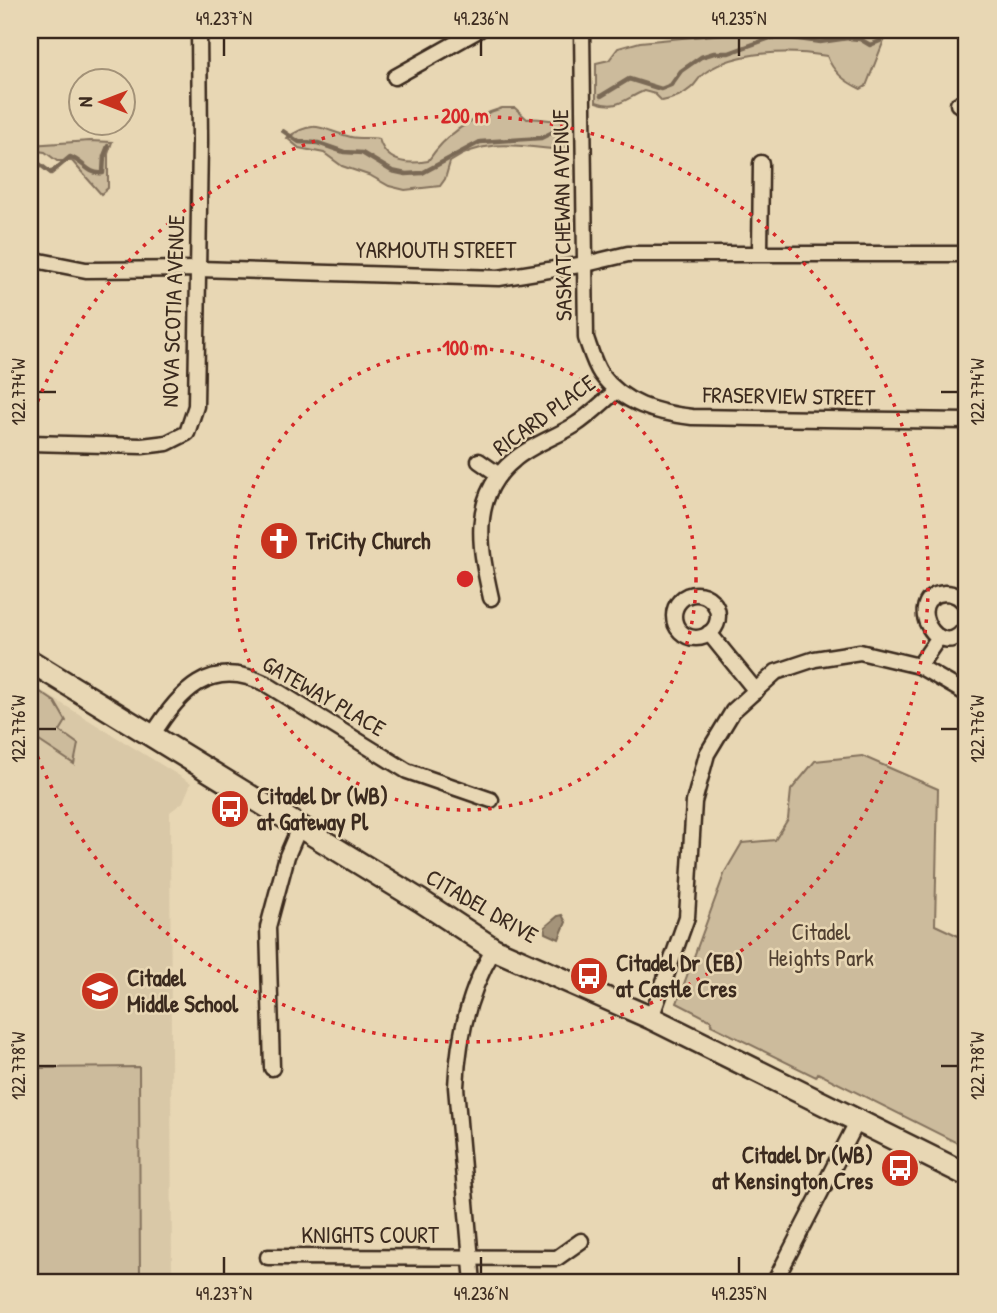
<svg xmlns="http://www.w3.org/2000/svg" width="997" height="1313" viewBox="0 0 997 1313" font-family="'Patrick Hand',sans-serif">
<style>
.built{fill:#d9c8a7}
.green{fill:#ccbb9c;stroke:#84725d;stroke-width:2}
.water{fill:#a49379;stroke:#7a6955;stroke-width:2}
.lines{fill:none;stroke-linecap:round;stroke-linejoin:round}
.stream{stroke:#7a6955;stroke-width:4.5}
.street-casing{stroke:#3b2a1e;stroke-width:19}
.secondary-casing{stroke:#3b2a1e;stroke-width:26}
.street{stroke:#e8d7b4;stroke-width:14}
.secondary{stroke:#e8d7b4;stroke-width:21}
.ticks{fill:none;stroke:#3b2a1e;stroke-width:2.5}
.ring{fill:none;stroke:#d62828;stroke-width:3.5;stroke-dasharray:3.5 7}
.labels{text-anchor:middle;stroke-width:5;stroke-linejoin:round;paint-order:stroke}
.street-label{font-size:23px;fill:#3b2a1e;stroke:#e8d7b4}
.poi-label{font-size:23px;font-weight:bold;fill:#3b2a1e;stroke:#e8d7b4;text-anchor:start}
.park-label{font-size:23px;fill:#514031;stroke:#e8d7b4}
.centre{fill:#d62828;stroke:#e8d7b4;stroke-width:3.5}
.ring-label{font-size:21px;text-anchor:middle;font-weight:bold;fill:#d62828;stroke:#e8d7b4;stroke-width:5;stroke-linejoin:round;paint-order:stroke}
.neatline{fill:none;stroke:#3b2a1e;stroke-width:2.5}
.ticks-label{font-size:18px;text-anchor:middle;fill:#3b2a1e}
</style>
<rect width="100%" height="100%" fill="#e8d7b4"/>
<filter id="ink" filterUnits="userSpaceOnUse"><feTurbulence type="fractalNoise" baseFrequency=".0143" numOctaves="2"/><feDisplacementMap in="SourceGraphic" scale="14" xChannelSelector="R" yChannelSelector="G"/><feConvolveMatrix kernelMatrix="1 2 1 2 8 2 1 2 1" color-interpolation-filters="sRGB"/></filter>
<g filter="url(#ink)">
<path class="built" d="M 30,684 L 191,783 L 183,802 L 170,812 L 172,1283 L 30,1283 Z"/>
<g class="green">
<path d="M 730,30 L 888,30 L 866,86 L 861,89 C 845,82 833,72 827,56 C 789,50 738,50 706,72 C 699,76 697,83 691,88 C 682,96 673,99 662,101 L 655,94 L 644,91 C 624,99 618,110 596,102 L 596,63 L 609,60 L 618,48 L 640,42 L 724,34 Z"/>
<path d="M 502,108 L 515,108 L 527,119 C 539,117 551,122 565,120 L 565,146 L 561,150 C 521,146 485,137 450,162 L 445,179 L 440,186 L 405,190 L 389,186 L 371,176 L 342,166 L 324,153 L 299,148 L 287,138 C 315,117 324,131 351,137 C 360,139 370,137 379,139 C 386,163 407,165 428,161 C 446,134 472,117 502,108 Z"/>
<path d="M 90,141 L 112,142 L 108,154 L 108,188 L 101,194 L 72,161 L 57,161 L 45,152 L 30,150 L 30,145 Z"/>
<path d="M 30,685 L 55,702 L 66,721 L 60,731 L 78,744 L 74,764 L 30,735 Z"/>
<path d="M 862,756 L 938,789 L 935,925 L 967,940 L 967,1148 L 818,1073 L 816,1077 L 711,1025 L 712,1021 L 677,1003 L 725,872 L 742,843 L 775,840 L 788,819 L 791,790 L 815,761 Z"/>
<path d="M 139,1067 L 140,1281 L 30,1281 L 30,1068 Z"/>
</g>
<path class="water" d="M 562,915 L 566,922 L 559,939 L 546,933 L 545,927 L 558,916 Z"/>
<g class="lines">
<g class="stream">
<path d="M 601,96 L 629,79 L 661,89 L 671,85 L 681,71 L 701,57 L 714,53 L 729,53 L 770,38 L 792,38 L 820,42 L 848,38 L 860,39 L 870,45 L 880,41 L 883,30"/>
<path d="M 283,131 L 299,142 L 318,143 L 344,152 L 362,153 L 392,171 L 406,174 L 422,173 L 480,142 L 541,138 L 563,127"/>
<path d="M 30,160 L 38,163 L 51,173 L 70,157 C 83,161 88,175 103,173 L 104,156 L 108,146"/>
</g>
<defs>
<g id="street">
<path d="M 582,30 L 586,338 C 590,349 594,364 601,374 C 623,404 657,413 692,417 L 967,421"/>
<path d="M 395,77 L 479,30"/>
<path d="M 958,104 L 967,104"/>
<path d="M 760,253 L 761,163"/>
<path d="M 30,259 L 86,270 L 199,269 L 499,278 L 586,264 L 628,254 L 967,254"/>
<path d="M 30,443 L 142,446 L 167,443 L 187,433 L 196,406 L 200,141 L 199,30"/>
<path d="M 479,461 L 499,475"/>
<circle cx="696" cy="616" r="22"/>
<path d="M 491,598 C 480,549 469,496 514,460 C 531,445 556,437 575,425 C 589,416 603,402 616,391"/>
<path d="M 967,607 C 962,598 955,593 945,593 C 899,597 942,670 967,625"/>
<path d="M 709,633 L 756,691"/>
<path d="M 919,666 L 939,637"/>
<path d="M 152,736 C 178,693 210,656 266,684 L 407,771 L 491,800"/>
<path d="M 651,1018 L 687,917 L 694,802 L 707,754 L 733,711 L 776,672 L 815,659 L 860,652 L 919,666 L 967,694"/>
<path d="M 272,1068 L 268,927 L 287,856 L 299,828"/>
<path d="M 268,1257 L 557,1258 L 581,1241"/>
<path d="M 473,1283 L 456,1087 C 458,1039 469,990 494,949"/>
<path d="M 774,1283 L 858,1120"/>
</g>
<path id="secondary" d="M 30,661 L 421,901 L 494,949 L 651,1018 L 967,1175"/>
</defs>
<use href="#street" class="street-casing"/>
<use href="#secondary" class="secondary-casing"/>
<use href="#street" class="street"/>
<use href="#secondary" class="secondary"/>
</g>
</g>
<path class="ticks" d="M 224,38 L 224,56M 481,38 L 481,56M 739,38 L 739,56M 38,392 L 56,392M 941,392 L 958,392M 38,729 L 56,729M 941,729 L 958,729M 38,1066 L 56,1066M 941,1066 L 958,1066M 224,1257 L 224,1274M 481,1257 L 481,1274M 739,1257 L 739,1274"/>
<g class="ring">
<circle cx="465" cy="579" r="231"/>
<path d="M30 421A463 463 0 1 1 30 737"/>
</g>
<defs>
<symbol id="church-disc" viewBox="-11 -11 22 22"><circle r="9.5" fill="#c8321e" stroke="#e8d7b4"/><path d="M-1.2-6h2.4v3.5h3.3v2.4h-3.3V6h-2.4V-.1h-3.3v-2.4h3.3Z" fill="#fff"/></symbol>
<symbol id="bus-disc" viewBox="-11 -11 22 22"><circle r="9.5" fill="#c8321e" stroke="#e8d7b4"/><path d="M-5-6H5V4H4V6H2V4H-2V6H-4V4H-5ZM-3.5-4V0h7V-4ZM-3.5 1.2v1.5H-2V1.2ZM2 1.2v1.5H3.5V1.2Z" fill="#fff"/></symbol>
<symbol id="school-disc" viewBox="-11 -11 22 22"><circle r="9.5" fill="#c8321e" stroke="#e8d7b4"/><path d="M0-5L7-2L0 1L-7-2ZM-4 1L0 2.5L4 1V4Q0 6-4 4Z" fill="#fff"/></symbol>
</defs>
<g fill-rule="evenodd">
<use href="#church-disc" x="257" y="519" width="44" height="44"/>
<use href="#bus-disc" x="208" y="787" width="44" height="44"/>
<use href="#bus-disc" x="567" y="954" width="44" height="44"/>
<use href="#school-disc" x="78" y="969" width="44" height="44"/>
<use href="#bus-disc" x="878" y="1146" width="44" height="44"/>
</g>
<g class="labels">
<g class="street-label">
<text transform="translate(562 215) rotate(-91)" y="8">SASKATCHEWAN AVENUE</text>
<text x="436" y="258">YARMOUTH STREET</text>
<text transform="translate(173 311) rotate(-88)" y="8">NOVA SCOTIA AVENUE</text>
<text transform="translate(789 396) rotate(1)" y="8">FRASERVIEW STREET</text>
<text transform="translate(544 415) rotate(-36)" y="8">RICARD PLACE</text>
<text transform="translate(324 696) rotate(30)" y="8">GATEWAY PLACE</text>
<text transform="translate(482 906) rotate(30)" y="8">CITADEL DRIVE</text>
<text x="370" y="1243">KNIGHTS COURT</text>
</g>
<g class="poi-label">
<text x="306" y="549">TriCity Church</text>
<text x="257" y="804">Citadel Dr (WB)<tspan x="257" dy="26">at Gateway Pl</tspan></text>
<text x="616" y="971">Citadel Dr (EB)<tspan x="616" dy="26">at Castle Cres</tspan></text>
<text x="127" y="986">Citadel<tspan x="127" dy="26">Middle School</tspan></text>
<text x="873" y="1163" text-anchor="end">Citadel Dr (WB)<tspan x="873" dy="26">at Kensington Cres</tspan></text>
</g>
<g class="park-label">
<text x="821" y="940">Citadel<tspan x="821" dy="26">Heights Park</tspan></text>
</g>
</g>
<circle cx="465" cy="579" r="10" class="centre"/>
<g class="ring-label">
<text x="465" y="123">200 m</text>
<text x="465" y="355">100 m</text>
</g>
<rect width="997" height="1313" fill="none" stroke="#e8d7b4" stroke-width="77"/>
<g transform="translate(102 102) rotate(270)"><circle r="33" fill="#e8d7b4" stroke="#a39278" stroke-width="2"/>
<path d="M0-5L12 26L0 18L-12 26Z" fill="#c8321e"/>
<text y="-10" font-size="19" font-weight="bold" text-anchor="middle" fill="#3b2a1e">N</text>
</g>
<rect x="38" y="38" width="920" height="1236" class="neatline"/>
<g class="ticks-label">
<text x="224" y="25">49.237°N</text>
<text x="481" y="25">49.236°N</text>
<text x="739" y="25">49.235°N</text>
<text transform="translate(978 392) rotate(-90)" y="6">122.774°W</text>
<text transform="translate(19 392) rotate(-90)" y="6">122.774°W</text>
<text transform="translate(978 729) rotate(-90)" y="6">122.776°W</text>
<text transform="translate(19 729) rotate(-90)" y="6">122.776°W</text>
<text transform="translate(978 1066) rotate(-90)" y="6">122.778°W</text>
<text transform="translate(19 1066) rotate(-90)" y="6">122.778°W</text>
<text x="224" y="1300">49.237°N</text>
<text x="481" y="1300">49.236°N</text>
<text x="739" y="1300">49.235°N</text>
</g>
</svg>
